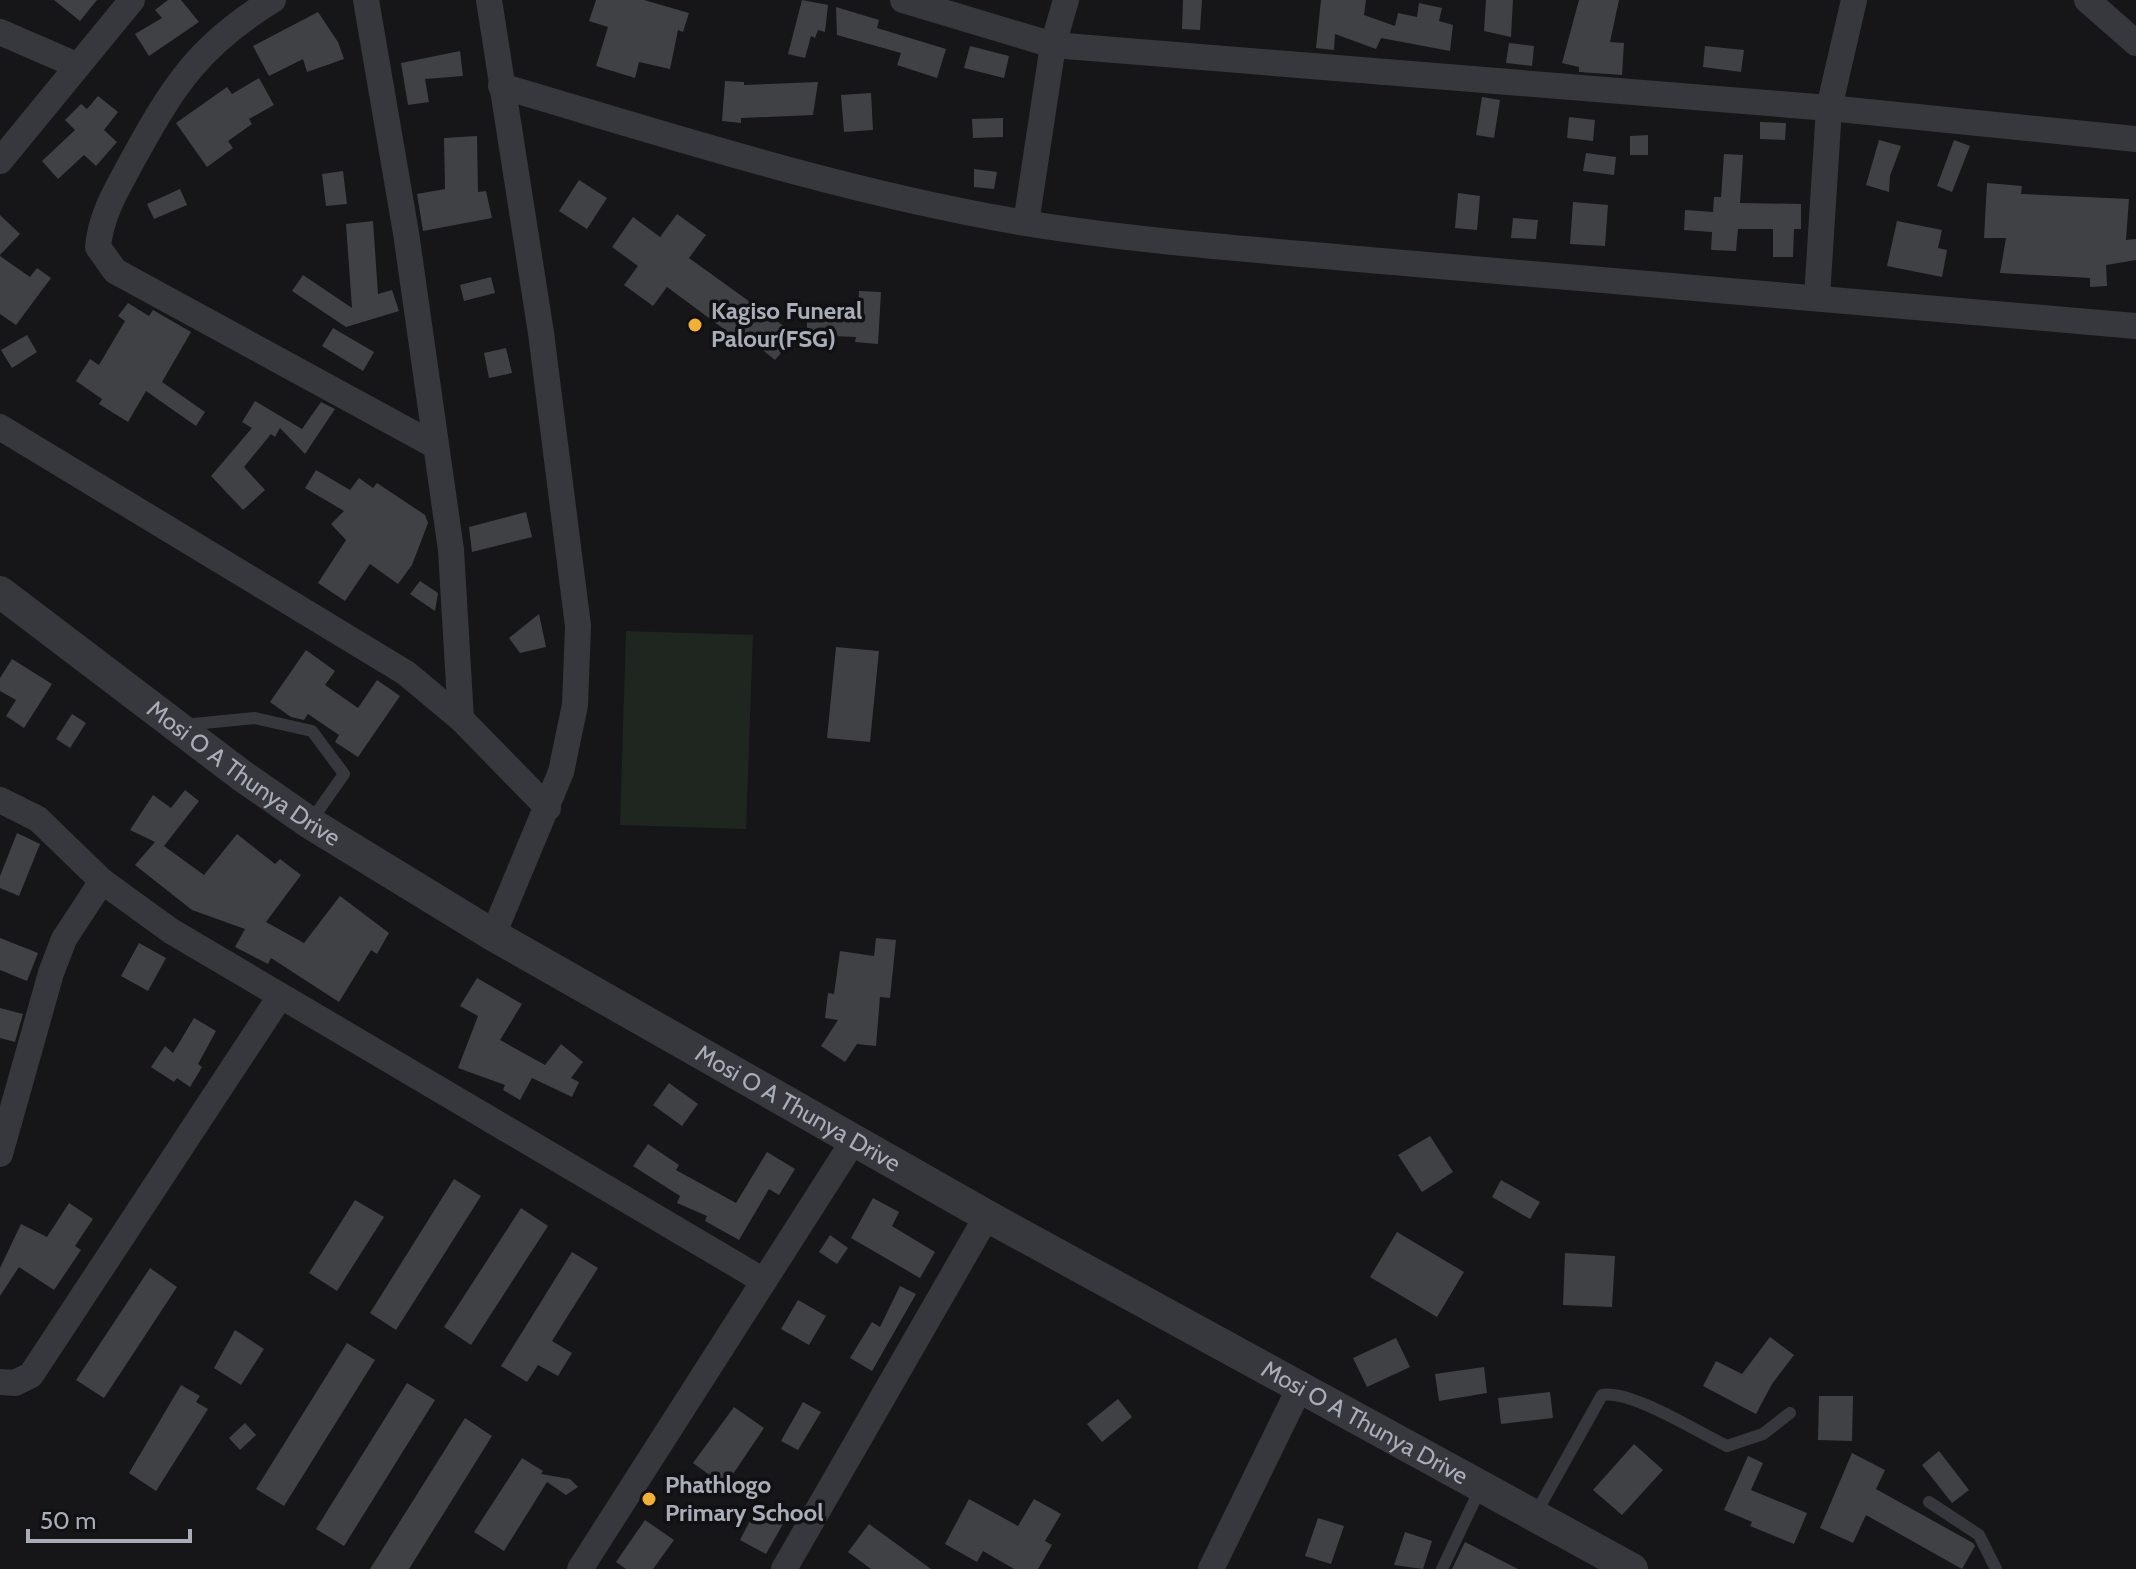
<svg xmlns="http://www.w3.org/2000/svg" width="2136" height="1569" viewBox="0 0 2136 1569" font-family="Cabin,sans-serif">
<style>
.green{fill:#1e261f}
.building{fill:#404145}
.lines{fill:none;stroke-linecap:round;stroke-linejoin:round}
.service{stroke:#37383d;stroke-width:12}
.minor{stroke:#37383d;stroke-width:26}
.tertiary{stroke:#37383d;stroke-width:32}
.poi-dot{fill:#f2b134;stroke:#111113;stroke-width:3}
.labels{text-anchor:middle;stroke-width:7;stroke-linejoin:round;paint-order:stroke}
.poi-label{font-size:24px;font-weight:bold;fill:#a8adb8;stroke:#111113;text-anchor:start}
.street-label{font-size:24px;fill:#a8adb8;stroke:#111113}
</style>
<rect width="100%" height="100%" fill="#161618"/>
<path class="green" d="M 626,631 L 753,635 L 746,829 L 620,825 Z"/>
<g class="building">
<path d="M 54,0 L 97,0 L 80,21 Z"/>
<path d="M 168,0 L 181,0 L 199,22 L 149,56 L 135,34 L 162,18 L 155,10 Z"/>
<path d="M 596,0 L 644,0 L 689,13 L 683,32 L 678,30 L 670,69 L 639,62 L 635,78 L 596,66 L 608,27 L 589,21 Z"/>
<path d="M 802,0 L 828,5 L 825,32 L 818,30 L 815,38 L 811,36 L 805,58 L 788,54 Z"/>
<path d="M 1183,0 L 1202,0 L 1200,30 L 1182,29 Z"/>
<path d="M 1321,0 L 1366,0 L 1364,15 L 1395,26 L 1398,13 L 1417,17 L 1419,3 L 1442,8 L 1439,21 L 1453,25 L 1450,51 L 1381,38 L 1376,49 L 1335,34 L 1334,50 L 1316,48 Z"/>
<path d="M 1486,0 L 1513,0 L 1511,37 L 1484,31 Z"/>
<path d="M 1579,0 L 1619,0 L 1610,42 L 1624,43 L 1622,75 L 1579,72 L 1579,67 L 1562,63 Z"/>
<path d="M 836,7 L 879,20 L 877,28 L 946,49 L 937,78 L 897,65 L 901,53 L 837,35 Z"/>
<path d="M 318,12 L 338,42 L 344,59 L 307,72 L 303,59 L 269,76 L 253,46 Z"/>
<path d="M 1509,43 L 1534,46 L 1532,66 L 1506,63 Z"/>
<path d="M 970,46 L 1009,56 L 1004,78 L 964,68 Z"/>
<path d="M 1705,46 L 1744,50 L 1741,72 L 1703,67 Z"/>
<path d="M 460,51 L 463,76 L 425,79 L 429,102 L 408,105 L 401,63 Z"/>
<path d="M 259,78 L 274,105 L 249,119 L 252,124 L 228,141 L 233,148 L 207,167 L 176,123 L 227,87 L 232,94 Z"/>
<path d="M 725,81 L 744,82 L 744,85 L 818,82 L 813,115 L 741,118 L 741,123 L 722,121 Z"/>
<path d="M 871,93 L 873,130 L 844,132 L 841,95 Z"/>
<path d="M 98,96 L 118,112 L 104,130 L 117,142 L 96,166 L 84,155 L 58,179 L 42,161 L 75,130 L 65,120 L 81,104 L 87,109 Z"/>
<path d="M 1482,97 L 1500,100 L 1494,138 L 1476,135 Z"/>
<path d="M 1569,117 L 1595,120 L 1593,141 L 1567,138 Z"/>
<path d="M 1003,118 L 1003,137 L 973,138 L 972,119 Z"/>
<path d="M 1760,122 L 1786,123 L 1785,140 L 1760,139 Z"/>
<path d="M 1648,135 L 1648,155 L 1630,155 L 1630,136 Z"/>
<path d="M 477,136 L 478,192 L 486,191 L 492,218 L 423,231 L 417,194 L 445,189 L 444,138 Z"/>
<path d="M 1879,140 L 1901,146 L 1890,176 L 1889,192 L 1866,185 Z"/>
<path d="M 1954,140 L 1970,146 L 1952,192 L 1937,186 Z"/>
<path d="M 1586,153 L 1616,157 L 1614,175 L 1583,171 Z"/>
<path d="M 1724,154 L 1743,155 L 1740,203 L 1801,204 L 1801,229 L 1794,229 L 1793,257 L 1773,257 L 1773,229 L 1738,229 L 1736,251 L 1711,250 L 1712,232 L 1684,230 L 1685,210 L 1713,212 L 1714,197 L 1721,197 Z"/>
<path d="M 974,169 L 997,172 L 994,189 L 974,187 Z"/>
<path d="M 343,171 L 347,204 L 326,206 L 322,174 Z"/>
<path d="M 579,180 L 607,198 L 587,229 L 559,211 Z"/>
<path d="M 1987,183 L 2022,186 L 2021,194 L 2129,199 L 2126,240 L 2136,239 L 2136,260 L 2106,265 L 2107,286 L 2090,287 L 2090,278 L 2000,273 L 2006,238 L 1984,238 Z"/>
<path d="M 180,189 L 187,205 L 154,219 L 147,204 Z"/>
<path d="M 1458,193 L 1480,196 L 1477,230 L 1455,228 Z"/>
<path d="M 1573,202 L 1608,205 L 1605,246 L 1570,244 Z"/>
<path d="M 677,214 L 706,235 L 689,258 L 796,335 L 775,360 L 740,332 L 736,338 L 667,287 L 653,306 L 624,285 L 638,266 L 612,247 L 633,217 L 660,237 Z"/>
<path d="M 0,215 L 20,234 L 0,255 Z"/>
<path d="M 1513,218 L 1538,220 L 1536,239 L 1511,238 Z"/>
<path d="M 373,221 L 378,294 L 392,290 L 399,311 L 346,327 L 292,291 L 303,275 L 352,308 L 346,224 Z"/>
<path d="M 1897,221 L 1942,230 L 1938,248 L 1947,250 L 1942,277 L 1887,266 Z"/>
<path d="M 0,256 L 30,277 L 37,268 L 51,278 L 16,325 L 0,314 Z"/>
<path d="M 491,277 L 495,293 L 464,301 L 460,285 Z"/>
<path d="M 859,291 L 881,292 L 878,344 L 855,342 L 856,337 L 807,335 L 807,310 L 858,311 Z"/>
<path d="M 128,303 L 149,316 L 153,310 L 191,332 L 162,382 L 205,412 L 196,426 L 146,391 L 128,422 L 99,404 L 102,399 L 76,381 L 90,359 L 99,365 L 125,321 L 118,316 Z"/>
<path d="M 333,328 L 374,352 L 363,371 L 322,346 Z"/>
<path d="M 27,335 L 37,352 L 12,368 L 1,350 Z"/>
<path d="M 506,348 L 512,373 L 489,378 L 484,353 Z"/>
<path d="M 255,401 L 302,429 L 321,402 L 335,409 L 305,454 L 280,428 L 275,437 L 271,434 L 244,467 L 265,490 L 243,510 L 211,476 L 252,428 L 242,422 Z"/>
<path d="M 316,470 L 350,490 L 359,478 L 373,488 L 377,483 L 425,515 L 428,523 L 412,565 L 398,584 L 370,564 L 345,601 L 318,583 L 346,540 L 331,524 L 344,511 L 305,488 Z"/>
<path d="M 526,512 L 532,537 L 472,552 L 469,527 Z"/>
<path d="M 420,581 L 438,593 L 435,611 L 410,594 Z"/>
<path d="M 539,614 L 546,647 L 520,653 L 509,638 Z"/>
<path d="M 836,647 L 879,651 L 870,742 L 827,738 Z"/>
<path d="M 306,650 L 335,671 L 325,685 L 358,708 L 377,680 L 400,696 L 358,757 L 335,742 L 339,735 L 308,714 L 304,720 L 291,717 L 270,702 Z"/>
<path d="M 12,659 L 52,684 L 24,728 L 6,716 L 16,700 L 0,691 L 0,678 Z"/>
<path d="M 72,714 L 86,723 L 70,748 L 56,739 Z"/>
<path d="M 185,790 L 199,801 L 164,846 L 204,875 L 237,834 L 275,864 L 280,859 L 301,875 L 266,922 L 304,943 L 340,896 L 389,933 L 377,954 L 371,950 L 339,1002 L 271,958 L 268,964 L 235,947 L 245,929 L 192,910 L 135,865 L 155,842 L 130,830 L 153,795 L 171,808 Z"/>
<path d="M 17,833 L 40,844 L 19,896 L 0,888 L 0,876 Z"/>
<path d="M 0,938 L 38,953 L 27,981 L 0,970 Z"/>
<path d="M 876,938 L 896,940 L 890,998 L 880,997 L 876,1046 L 857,1044 L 845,1062 L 821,1046 L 838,1020 L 825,1018 L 828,993 L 834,994 L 840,951 L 874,956 Z"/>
<path d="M 139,943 L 166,958 L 148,991 L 121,976 Z"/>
<path d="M 477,978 L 522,1004 L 500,1040 L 545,1065 L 561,1044 L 583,1062 L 571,1078 L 579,1082 L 572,1097 L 532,1078 L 520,1100 L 503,1090 L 505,1085 L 458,1068 L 478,1016 L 460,1006 Z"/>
<path d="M 0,1008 L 23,1014 L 15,1042 L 0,1038 Z"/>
<path d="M 194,1018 L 216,1031 L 198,1064 L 202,1067 L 190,1087 L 177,1078 L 174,1082 L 151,1067 L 165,1046 L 173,1053 Z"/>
<path d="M 669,1083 L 698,1104 L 682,1126 L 653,1105 Z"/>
<path d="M 1430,1136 L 1453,1172 L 1422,1192 L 1398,1155 Z"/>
<path d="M 648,1144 L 679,1165 L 676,1170 L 736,1203 L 767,1152 L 795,1169 L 779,1195 L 769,1189 L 739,1240 L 705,1221 L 707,1216 L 677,1203 L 680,1196 L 633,1166 Z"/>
<path d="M 454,1179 L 481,1196 L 396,1330 L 370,1313 Z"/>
<path d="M 1501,1180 L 1540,1202 L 1530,1219 L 1492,1197 Z"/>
<path d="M 873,1198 L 899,1212 L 892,1226 L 935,1252 L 920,1278 L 851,1238 Z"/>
<path d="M 355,1200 L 384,1217 L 337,1291 L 309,1273 Z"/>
<path d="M 69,1203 L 93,1219 L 75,1246 L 81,1250 L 54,1290 L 19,1267 L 0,1296 L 0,1268 L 21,1224 L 47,1237 Z"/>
<path d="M 521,1208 L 548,1226 L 471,1345 L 444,1327 Z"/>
<path d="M 1397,1232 L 1464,1272 L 1437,1317 L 1370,1277 Z"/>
<path d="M 830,1235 L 848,1248 L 837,1264 L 819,1252 Z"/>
<path d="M 572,1252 L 598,1268 L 552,1341 L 572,1353 L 558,1376 L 538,1365 L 527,1382 L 501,1366 Z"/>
<path d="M 1565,1253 L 1615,1256 L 1612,1307 L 1563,1305 Z"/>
<path d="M 150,1268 L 177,1287 L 104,1398 L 76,1380 Z"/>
<path d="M 900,1286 L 916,1294 L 872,1371 L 850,1358 L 872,1322 L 880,1327 Z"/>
<path d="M 798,1300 L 826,1316 L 809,1345 L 781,1329 Z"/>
<path d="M 235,1330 L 264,1349 L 241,1385 L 214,1368 Z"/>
<path d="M 1770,1337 L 1794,1355 L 1772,1384 L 1756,1414 L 1703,1386 L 1716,1361 L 1742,1374 Z"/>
<path d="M 1396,1338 L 1410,1367 L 1367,1387 L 1353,1358 Z"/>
<path d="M 347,1343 L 375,1360 L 284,1506 L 256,1489 Z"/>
<path d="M 1484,1367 L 1487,1393 L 1439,1401 L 1435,1374 Z"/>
<path d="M 407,1383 L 435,1400 L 344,1546 L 316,1529 Z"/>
<path d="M 181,1385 L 200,1396 L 196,1402 L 208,1409 L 156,1491 L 129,1473 Z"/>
<path d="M 1550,1392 L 1553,1418 L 1501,1424 L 1498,1398 Z"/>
<path d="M 1819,1396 L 1853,1396 L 1852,1441 L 1818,1440 Z"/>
<path d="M 1118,1399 L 1132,1417 L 1102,1442 L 1087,1424 Z"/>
<path d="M 803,1402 L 821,1412 L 798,1450 L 781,1441 Z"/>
<path d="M 734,1407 L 764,1428 L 725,1486 L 693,1463 Z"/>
<path d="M 465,1418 L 492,1436 L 409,1569 L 370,1569 Z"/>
<path d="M 245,1423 L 256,1435 L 240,1450 L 229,1438 Z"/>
<path d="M 1634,1444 L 1663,1470 L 1622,1515 L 1593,1490 Z"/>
<path d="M 1939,1451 L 1969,1490 L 1952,1503 L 1922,1465 Z"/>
<path d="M 1852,1453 L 1885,1470 L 1876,1489 L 1973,1543 L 1975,1546 L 1962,1569 L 1866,1515 L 1853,1543 L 1820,1528 Z"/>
<path d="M 1748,1456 L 1763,1463 L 1751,1490 L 1807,1513 L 1794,1544 L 1750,1526 L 1752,1522 L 1724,1510 Z"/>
<path d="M 522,1458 L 543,1471 L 541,1474 L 570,1479 L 578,1487 L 566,1495 L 547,1482 L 504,1551 L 474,1532 Z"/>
<path d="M 969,1499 L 1018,1526 L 1034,1499 L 1061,1514 L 1045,1541 L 1052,1545 L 1038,1569 L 1014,1569 L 983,1551 L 977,1562 L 945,1544 Z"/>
<path d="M 756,1509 L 783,1524 L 766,1554 L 740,1540 Z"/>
<path d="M 1318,1518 L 1344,1526 L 1331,1564 L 1305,1556 Z"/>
<path d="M 645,1520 L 674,1540 L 653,1569 L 626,1569 L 616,1562 Z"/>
<path d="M 869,1524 L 931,1569 L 871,1569 L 848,1552 Z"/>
<path d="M 1405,1532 L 1432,1541 L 1423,1569 L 1394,1565 Z"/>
<path d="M 1465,1542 L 1518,1569 L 1452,1569 Z"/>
</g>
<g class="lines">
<g class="service">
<path d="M 183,725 L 255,718 L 312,731 L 344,774 L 311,821"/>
<path d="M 1929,1502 L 1979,1535 L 1996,1569"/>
<path d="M 1536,1513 L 1602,1395 C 1630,1389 1699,1433 1727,1446 L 1763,1434 L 1790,1413"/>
<path d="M 1442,1569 L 1481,1487"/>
</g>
<g class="minor">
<path d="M 273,0 C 199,45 173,86 132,161 C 117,189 101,214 98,247 L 115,271 L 434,445"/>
<path d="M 366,0 L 406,233 L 451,550 L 461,719"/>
<path d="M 489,0 L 541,333 L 578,626 L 575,705 L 561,772 L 493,935"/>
<path d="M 903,0 L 1053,45 L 1829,108 L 2136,139"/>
<path d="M 2087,0 L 2136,43"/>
<path d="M 0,32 L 76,65"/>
<path d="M 501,86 C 674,137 847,193 1025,223 C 1142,242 1262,250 1381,261 C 1632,285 1884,303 2136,326"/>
<path d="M 0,161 L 132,0"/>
<path d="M 1026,223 L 1053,45 L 1066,0"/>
<path d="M 1817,297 L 1829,108 L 1854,0"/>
<path d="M 0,427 L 406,673 L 461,719 L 548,808"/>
<path d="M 0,800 L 38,819 L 102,881 L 171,931 L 764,1281"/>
<path d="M 0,1154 L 51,973 L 64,939 L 102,881"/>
<path d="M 0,1382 L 15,1383 L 31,1375 L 279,998"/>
<path d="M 580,1569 L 854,1140"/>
<path d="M 784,1569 L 987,1216"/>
<path d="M 1211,1569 L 1300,1387"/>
</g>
<path class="tertiary" id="s1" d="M 0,592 L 241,775 L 310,823 L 493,935 L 987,1216 L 1632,1569"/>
</g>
<g class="poi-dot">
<circle cx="695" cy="325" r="8"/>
<circle cx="649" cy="1499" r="8"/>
</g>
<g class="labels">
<g class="poi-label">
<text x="711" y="319">Kagiso Funeral<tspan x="711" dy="28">Palour(FSG)</tspan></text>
<text x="665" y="1493">Phathlogo<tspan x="665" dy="28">Primary School</tspan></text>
</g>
<g class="street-label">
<text dy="8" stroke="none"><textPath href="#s1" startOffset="304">Mosi O A Thunya Drive</textPath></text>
<text dy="8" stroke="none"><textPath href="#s1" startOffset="952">Mosi O A Thunya Drive</textPath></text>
<text dy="8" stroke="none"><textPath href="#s1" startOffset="1600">Mosi O A Thunya Drive</textPath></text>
</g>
</g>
<path d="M28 1529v12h162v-12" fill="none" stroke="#a8adb8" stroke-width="4"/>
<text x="40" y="1529" font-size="24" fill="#a8adb8" stroke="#111113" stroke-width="6" paint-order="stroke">50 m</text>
</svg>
